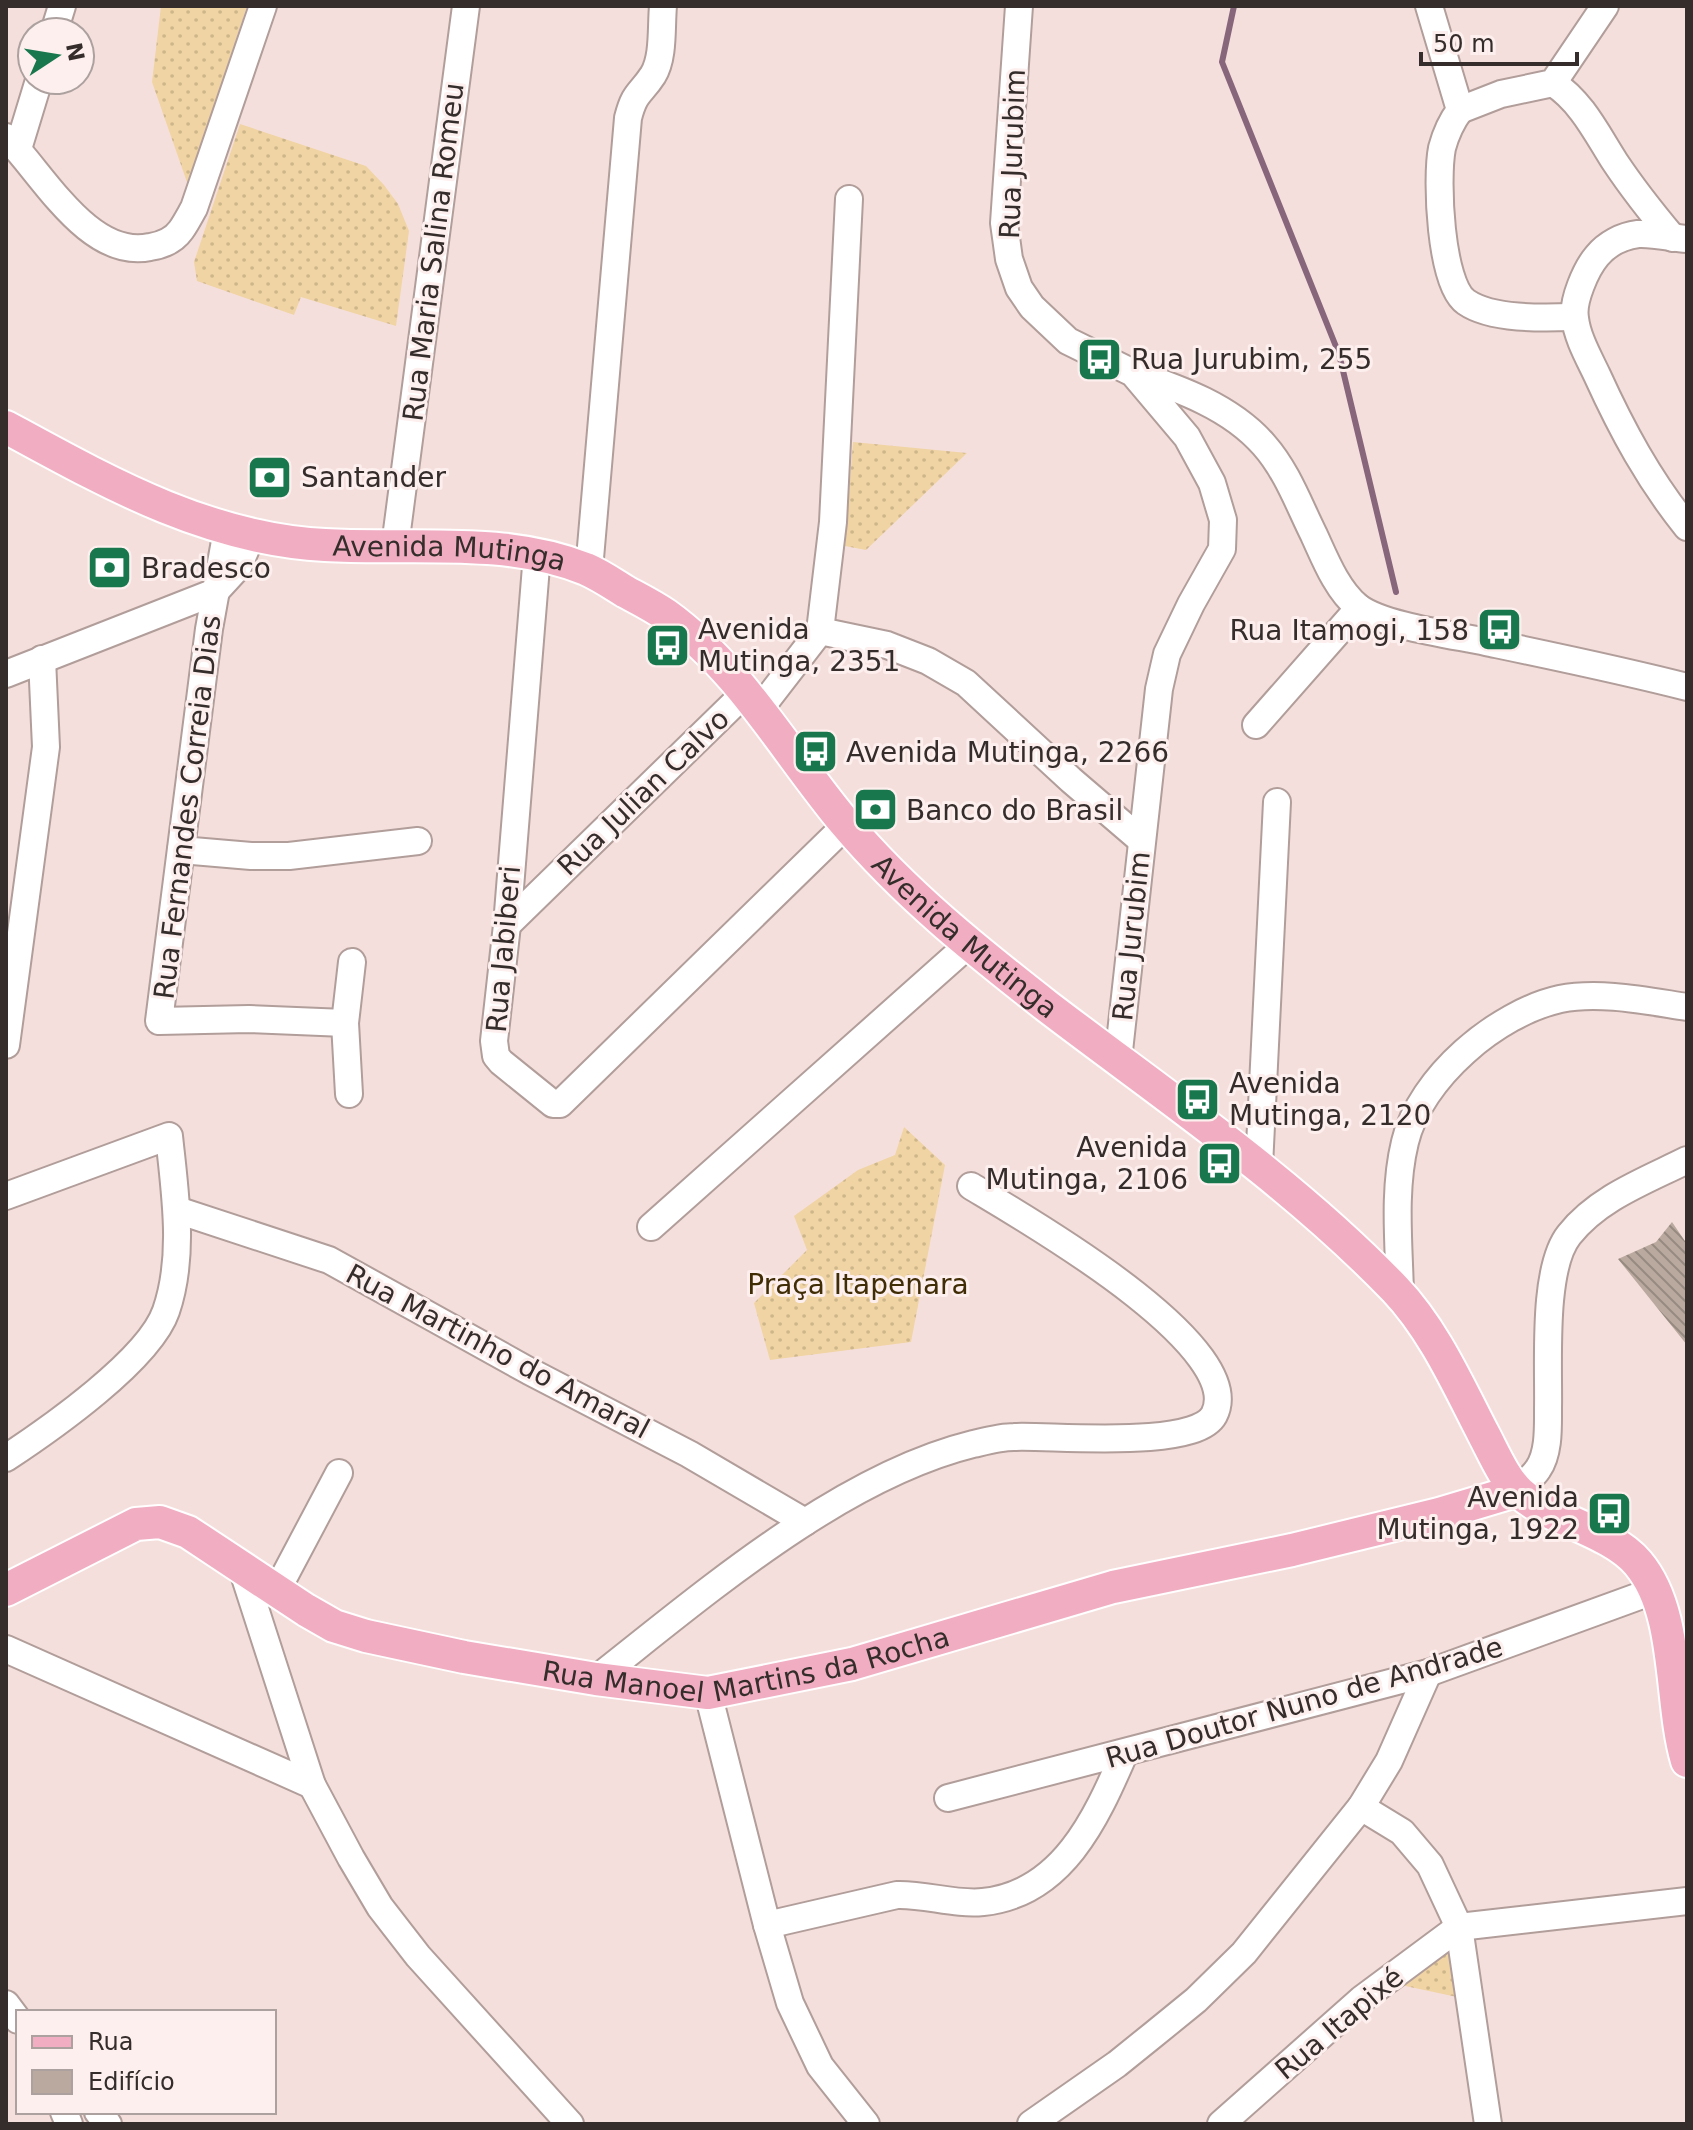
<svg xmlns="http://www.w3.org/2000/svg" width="1693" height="2130" viewBox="0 0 1693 2130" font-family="'DejaVu Sans',sans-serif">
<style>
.grass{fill:url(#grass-dots)}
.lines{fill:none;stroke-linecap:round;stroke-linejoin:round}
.stream{stroke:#87667c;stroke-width:6}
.building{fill:url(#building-back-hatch)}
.minor-casing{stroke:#b19d9a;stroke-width:30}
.major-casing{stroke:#fff;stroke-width:36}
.minor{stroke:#fff;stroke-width:26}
.major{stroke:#f1aec3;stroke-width:32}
.labels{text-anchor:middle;stroke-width:6;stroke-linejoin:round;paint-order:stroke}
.street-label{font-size:28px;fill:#352d2b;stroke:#fcefed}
.poi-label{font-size:28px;fill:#352d2b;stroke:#fcefed;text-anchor:start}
.park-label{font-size:28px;fill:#412d05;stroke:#fcefed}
</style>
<defs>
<pattern id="grass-dots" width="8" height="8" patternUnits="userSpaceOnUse" patternTransform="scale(2)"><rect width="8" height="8" fill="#f0d4a3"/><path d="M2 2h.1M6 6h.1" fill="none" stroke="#ceb68c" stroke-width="1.8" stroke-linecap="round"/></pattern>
<pattern id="building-back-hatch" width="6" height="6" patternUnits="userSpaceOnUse" patternTransform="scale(2)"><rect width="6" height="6" fill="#b9a99e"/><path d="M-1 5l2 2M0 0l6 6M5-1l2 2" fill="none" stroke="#978a81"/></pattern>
</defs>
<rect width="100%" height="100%" fill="#f5dfdc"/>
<g class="grass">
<path d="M 161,6 L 247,6 L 188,185 L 152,82 Z"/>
<path d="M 240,124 L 366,166 L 384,185 L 398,204 L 409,231 L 396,326 L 301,297 L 294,315 L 197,281 L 194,262 Z"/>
<path d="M 853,442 L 967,453 L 866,550 L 845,546 Z"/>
<path d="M 904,1127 L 945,1165 L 911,1342 L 770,1360 L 754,1303 L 807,1250 L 794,1216 L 858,1170 L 895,1155 Z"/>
<path d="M 1450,1950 L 1457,1997 L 1396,1984 Z"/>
</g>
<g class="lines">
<path class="stream" d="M 1234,6 L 1222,62 L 1339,354 L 1396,592"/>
</g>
<path class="building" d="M 1672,1222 L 1687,1244 L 1687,1345 L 1618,1259 L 1656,1242 Z"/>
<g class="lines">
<defs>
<g id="minor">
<path d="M 1019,6 L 1004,223 L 1009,259 L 1019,288 L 1032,307 L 1068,341 L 1133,373 L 1187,437 L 1212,483 L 1223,520 L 1222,549 L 1191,604 L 1167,654 L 1159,689 L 1118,1060"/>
<path d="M 1429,6 L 1460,110 C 1451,122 1446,133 1442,148 C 1436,178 1440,284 1466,302 C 1492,320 1544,318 1574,317"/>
<path d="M 54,32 L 62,6"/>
<path d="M 1553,83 C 1582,102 1597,134 1615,162 C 1633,189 1652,213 1673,238"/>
<path d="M 1460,110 L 1501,94 L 1553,83 L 1605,6"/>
<path d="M 6,137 C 43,174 89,260 150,247 C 163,245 174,240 181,230 C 186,223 190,215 194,208 L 263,6"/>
<path d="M 18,149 L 39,80"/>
<path d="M 1687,239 C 1672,238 1654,233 1638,234 C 1622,236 1607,244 1597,256 C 1586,269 1572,301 1575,318 C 1577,337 1589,358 1597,375 C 1622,430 1649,480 1687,527"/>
<path d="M 1133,373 C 1180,389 1231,407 1264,445 C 1287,471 1299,505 1314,535 C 1325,559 1337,590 1358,607 C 1383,626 1453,635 1486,642 C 1553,656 1621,670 1687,687"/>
<path d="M 227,530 L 209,629 L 159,1021 L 249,1019 L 345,1023"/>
<path d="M 395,546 L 466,6"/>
<path d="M 537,554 L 507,925 L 494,1041 L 496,1056 L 501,1062 L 553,1104 L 560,1104 L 846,825"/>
<path d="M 589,570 L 628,118 C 635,91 640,95 653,75 C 664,57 661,27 663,6"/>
<path d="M 820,631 L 887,645 L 928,661 L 966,683 L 1071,780 L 1141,840"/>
<path d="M 6,674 L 215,592 L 238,567 L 251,537"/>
<path d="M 759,710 L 820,631 L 833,522 L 849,199"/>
<path d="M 1256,725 L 1359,608"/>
<path d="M 181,850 L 251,856 L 289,856 L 418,841"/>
<path d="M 507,925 L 745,693"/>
<path d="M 6,1045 L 46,747 L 42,659"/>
<path d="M 349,1094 L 345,1023 L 352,962"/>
<path d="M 1259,1166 L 1277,802"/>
<path d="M 6,1196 L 169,1136 C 175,1193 185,1256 166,1311 C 149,1360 50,1429 6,1458"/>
<path d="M 177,1210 L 329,1260 L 529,1371 L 689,1454 L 805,1522"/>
<path d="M 651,1227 L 968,945"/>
<path d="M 1400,1294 C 1399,1244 1393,1191 1405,1142 C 1420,1078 1497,1013 1560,999 C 1600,991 1647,1001 1687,1007"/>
<path d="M 1516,1491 C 1523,1484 1533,1477 1538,1469 C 1549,1453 1548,1428 1548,1409 C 1549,1365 1542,1269 1569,1235 C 1598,1198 1645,1181 1687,1160"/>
<path d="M 241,1565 L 312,1785 L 351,1858 L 380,1907 L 418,1956 L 570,2124"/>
<path d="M 277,1590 L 339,1473"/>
<path d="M 6,1649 L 312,1785"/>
<path d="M 596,1679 C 703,1595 839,1477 973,1444 C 986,1441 1001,1437 1014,1437 C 1051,1435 1195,1450 1214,1415 C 1250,1346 1019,1215 971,1186"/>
<path d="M 708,1693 L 767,1925 L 790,2003 L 820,2066 L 866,2124"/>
<path d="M 948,1798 L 1428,1673 L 1656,1590"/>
<path d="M 1361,1807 L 1402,1832 L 1430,1865 L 1459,1927 L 1488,2124"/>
<path d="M 767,1925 L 897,1895 C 925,1894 955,1905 983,1902 C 1062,1894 1096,1819 1124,1754"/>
<path d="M 6,2004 L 18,2020"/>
<path d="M 64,2112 L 69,2124"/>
<path d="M 98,2112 L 108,2124"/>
<path d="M 1031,2124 L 1117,2064 L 1153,2035 L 1196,2000 L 1244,1953 L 1361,1807 L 1389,1761 L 1428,1673"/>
<path d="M 1221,2124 L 1362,1999 L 1459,1927 L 1687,1901"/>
</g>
<g id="major">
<path id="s1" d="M 6,427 C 107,482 207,539 325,545 C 412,550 504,536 586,569 C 600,575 613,584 626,592 C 639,599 653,606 666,615 C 740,668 787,754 845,823 C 905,894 975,950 1048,1007 C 1166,1097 1291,1181 1395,1289 C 1434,1330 1458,1385 1484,1435 C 1494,1454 1505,1480 1520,1493 C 1550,1520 1611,1531 1638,1563 C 1680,1613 1669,1700 1687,1761"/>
<path id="s2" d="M 6,1590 L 136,1524 L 160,1522 L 188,1532 L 306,1610 L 334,1626 L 366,1636 L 464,1657 L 596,1679 L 708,1693 L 852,1664 L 1113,1587 L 1292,1550 L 1439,1514 L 1516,1491"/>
</g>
</defs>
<use href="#minor" class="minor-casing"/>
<use href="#major" class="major-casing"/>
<use href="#minor" class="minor"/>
<use href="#major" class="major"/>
</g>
<defs>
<symbol id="bus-square" viewBox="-11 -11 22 22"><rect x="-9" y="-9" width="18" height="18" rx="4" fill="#18774d" stroke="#fcefed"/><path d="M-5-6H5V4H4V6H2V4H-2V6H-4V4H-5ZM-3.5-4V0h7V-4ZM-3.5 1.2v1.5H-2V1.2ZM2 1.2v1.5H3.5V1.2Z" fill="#fff"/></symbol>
<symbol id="bank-square" viewBox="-11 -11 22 22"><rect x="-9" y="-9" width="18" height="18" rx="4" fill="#18774d" stroke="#fcefed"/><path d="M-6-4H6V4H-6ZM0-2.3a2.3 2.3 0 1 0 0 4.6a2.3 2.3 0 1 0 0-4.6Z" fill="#fff"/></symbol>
</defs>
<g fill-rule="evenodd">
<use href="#bus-square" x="1074" y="334" width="51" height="51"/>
<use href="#bank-square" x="244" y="452" width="51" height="51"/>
<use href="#bank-square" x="84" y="542" width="51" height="51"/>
<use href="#bus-square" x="1474" y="604" width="51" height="51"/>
<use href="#bus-square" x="642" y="620" width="51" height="51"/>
<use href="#bus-square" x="790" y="726" width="51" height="51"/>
<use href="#bank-square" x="850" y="784" width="51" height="51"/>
<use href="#bus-square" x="1172" y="1074" width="51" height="51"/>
<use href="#bus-square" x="1194" y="1138" width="51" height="51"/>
<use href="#bus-square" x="1584" y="1488" width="51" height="51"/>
</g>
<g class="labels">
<g class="street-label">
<text transform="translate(1012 154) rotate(-88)" y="10">Rua Jurubim</text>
<text transform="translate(433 252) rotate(-83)" y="10">Rua Maria Salina Romeu</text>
<text dy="10" stroke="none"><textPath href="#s1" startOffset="468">Avenida Mutinga</textPath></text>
<text transform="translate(643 792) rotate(-44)" y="10">Rua Julian Calvo</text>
<text transform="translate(187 807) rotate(-83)" y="10">Rua Fernandes Correia Dias</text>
<text dy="10" stroke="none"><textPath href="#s1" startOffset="1140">Avenida Mutinga</textPath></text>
<text transform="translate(1131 936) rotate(-84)" y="10">Rua Jurubim</text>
<text transform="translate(503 949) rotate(-85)" y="10">Rua Jabiberi</text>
<text transform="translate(498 1351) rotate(28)" y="10">Rua Martinho do Amaral</text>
<text dy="10" stroke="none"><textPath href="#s2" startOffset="794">Rua Manoel Martins da Rocha</textPath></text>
<text transform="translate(1304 1702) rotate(-16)" y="10">Rua Doutor Nuno de Andrade</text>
<text transform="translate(1339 2023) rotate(-40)" y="10">Rua Itapixé</text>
</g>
<g class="poi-label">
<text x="1131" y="369">Rua Jurubim, 255</text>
<text x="301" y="487">Santander</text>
<text x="141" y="578">Bradesco</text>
<text x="698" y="639">Avenida<tspan x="698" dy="32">Mutinga, 2351</tspan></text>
<text x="1469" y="640" text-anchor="end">Rua Itamogi, 158</text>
<text x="846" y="762">Avenida Mutinga, 2266</text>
<text x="906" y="820">Banco do Brasil</text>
<text x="1229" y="1093">Avenida<tspan x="1229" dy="32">Mutinga, 2120</tspan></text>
<text x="1188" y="1157" text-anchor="end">Avenida<tspan x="1188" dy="32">Mutinga, 2106</tspan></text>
<text x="1579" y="1507" text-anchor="end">Avenida<tspan x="1579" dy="32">Mutinga, 1922</tspan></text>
</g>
<g class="park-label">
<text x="858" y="1294">Praça Itapenara</text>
</g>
</g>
<rect width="1693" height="2130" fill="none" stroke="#352d2b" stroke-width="16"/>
<rect x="16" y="2010" width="260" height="104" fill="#fcefed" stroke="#aca19f" stroke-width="2"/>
<rect x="32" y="2036" width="40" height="12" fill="#f1aec3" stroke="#aca19f" stroke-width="2"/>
<text x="88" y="2050" font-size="24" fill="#352d2b">Rua</text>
<rect x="32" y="2070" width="40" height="24" fill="#b9a99e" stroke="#aca19f" stroke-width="2"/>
<text x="88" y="2090" font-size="24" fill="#352d2b">Edifício</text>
<g transform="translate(56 56) rotate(78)"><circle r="38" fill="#fcefed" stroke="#aca19f" stroke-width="2"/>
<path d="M0-6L14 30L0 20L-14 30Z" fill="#18774d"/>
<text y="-12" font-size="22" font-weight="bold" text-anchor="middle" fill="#352d2b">N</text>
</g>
<path d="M1421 52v12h156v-12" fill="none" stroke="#352d2b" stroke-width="4"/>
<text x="1433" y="52" font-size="24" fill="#352d2b" stroke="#fcefed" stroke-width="6" paint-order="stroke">50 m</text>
</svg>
